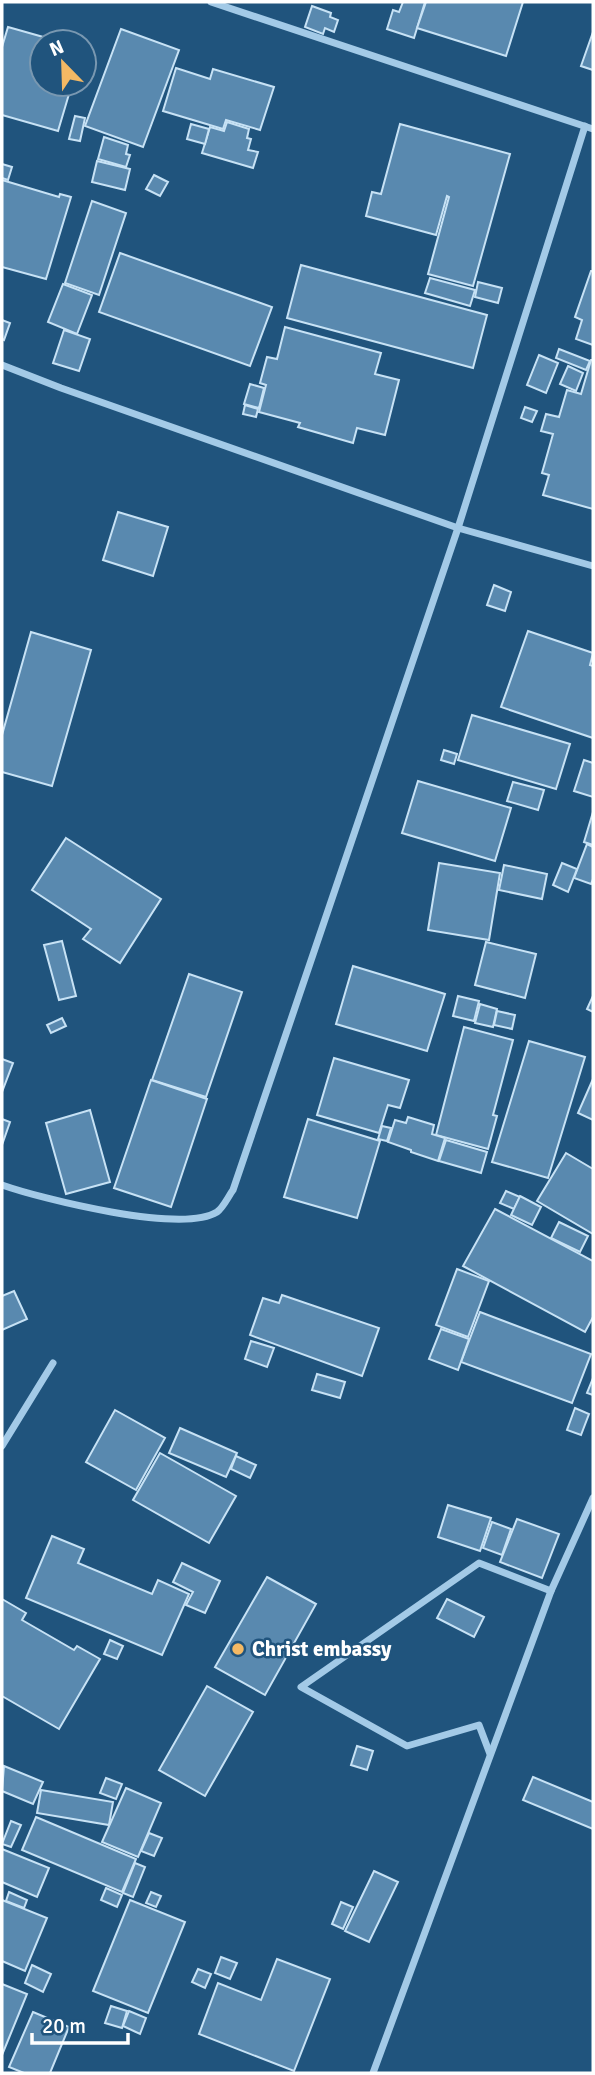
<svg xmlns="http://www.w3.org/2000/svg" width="595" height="2075" viewBox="0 0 595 2075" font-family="Signika,sans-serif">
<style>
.building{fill:#5989af;stroke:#c7e2f5;stroke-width:2}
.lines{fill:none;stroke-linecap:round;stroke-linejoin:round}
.street{stroke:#a3cae7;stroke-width:7}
.poi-dot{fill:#f4b964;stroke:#20547d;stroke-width:2.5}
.labels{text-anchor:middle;stroke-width:5;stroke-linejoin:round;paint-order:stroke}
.poi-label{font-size:21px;font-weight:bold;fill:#fff;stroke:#20547d;text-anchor:start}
</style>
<rect width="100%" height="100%" fill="#20547d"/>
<g class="building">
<path d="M 403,2 L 425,2 L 414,38 L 387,29 L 393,10 L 399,12 Z"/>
<path d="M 426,2 L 523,2 L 506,56 L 417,28 Z"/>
<path d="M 312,6 L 331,13 L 330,17 L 338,20 L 334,32 L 325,28 L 323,34 L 305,27 Z"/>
<path d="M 8,27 L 61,42 L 42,42 L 42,84 L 72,84 L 58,131 L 2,115 L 2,47 Z"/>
<path d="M 121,29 L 179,50 L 143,147 L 85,126 Z"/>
<path d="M 593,32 L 593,70 L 581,66 Z"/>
<path d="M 176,68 L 210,79 L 213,69 L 274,87 L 260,130 L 226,120 L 223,129 L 163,111 Z"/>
<path d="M 75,116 L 85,118 L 80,141 L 69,139 Z"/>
<path d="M 227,122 L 249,129 L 247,138 L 251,139 L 248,150 L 258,152 L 253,168 L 202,153 L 210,127 L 224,131 Z"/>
<path d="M 191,124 L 209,129 L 205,144 L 187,139 Z"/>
<path d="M 400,124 L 510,154 L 473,286 L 428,274 L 449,197 L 447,196 L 436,235 L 366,216 L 372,192 L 381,194 Z"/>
<path d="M 104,137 L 128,145 L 126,154 L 130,155 L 126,167 L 98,159 Z"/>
<path d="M 97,161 L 130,169 L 125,190 L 92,182 Z"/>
<path d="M 2,164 L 12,167 L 8,180 L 2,178 Z"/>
<path d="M 154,175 L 168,182 L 160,196 L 146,189 Z"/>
<path d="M 2,180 L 59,197 L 60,194 L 71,197 L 46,279 L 2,267 Z"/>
<path d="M 92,201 L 126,213 L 99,295 L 65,283 Z"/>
<path d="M 120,253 L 272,307 L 250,366 L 99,312 Z"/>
<path d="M 301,265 L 487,315 L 473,368 L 287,318 Z"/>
<path d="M 591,271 L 593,271 L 593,345 L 576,339 L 582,320 L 575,317 Z"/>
<path d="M 430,278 L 475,290 L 470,306 L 425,293 Z"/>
<path d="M 478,282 L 502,288 L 498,303 L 475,297 Z"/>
<path d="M 63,284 L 92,295 L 77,334 L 48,322 Z"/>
<path d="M 2,320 L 10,323 L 4,340 L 2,339 Z"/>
<path d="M 285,327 L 381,353 L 375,374 L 399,380 L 385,435 L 357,428 L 353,443 L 298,427 L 300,423 L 259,412 L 266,385 L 260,383 L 267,357 L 277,359 Z"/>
<path d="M 64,330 L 90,339 L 79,371 L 53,363 Z"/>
<path d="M 559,349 L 590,361 L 586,370 L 556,358 Z"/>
<path d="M 539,355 L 558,363 L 546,393 L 527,385 Z"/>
<path d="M 591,360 L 593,360 L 593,509 L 543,495 L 549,475 L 542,473 L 553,434 L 541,431 L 546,414 L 559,417 L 567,390 L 581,394 Z"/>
<path d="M 568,366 L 583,373 L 576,391 L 560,384 Z"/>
<path d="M 250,384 L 264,388 L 259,408 L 244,404 Z"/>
<path d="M 245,405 L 258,409 L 256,417 L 243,414 Z"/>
<path d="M 525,407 L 537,411 L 532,422 L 521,418 Z"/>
<path d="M 118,512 L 168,527 L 153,576 L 103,560 Z"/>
<path d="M 494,585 L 511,592 L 505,611 L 487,605 Z"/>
<path d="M 528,631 L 593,653 L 590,665 L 593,666 L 593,738 L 501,707 Z"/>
<path d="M 31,632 L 91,650 L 52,786 L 2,772 L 2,735 Z"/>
<path d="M 472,715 L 570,744 L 556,789 L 458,760 Z"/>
<path d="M 444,750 L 457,754 L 454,764 L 441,760 Z"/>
<path d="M 584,760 L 593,763 L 593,797 L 574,791 Z"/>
<path d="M 418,781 L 511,808 L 495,861 L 402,833 Z"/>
<path d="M 513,782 L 544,790 L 538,810 L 507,801 Z"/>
<path d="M 593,812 L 593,845 L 584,842 Z"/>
<path d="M 66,838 L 161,899 L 120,963 L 83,939 L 91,929 L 32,890 Z"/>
<path d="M 587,844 L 593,847 L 593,879 L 591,884 L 574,878 Z"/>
<path d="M 439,863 L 500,873 L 489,940 L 428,930 Z"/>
<path d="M 562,863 L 577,869 L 568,892 L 553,885 Z"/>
<path d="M 504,865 L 547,874 L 542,899 L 499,890 Z"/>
<path d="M 62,941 L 76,996 L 59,1000 L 44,945 Z"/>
<path d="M 486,942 L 536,954 L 525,998 L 475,985 Z"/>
<path d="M 353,966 L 445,994 L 427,1051 L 336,1024 Z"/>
<path d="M 189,974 L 242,992 L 206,1097 L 152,1080 Z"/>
<path d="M 458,996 L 479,1001 L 474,1021 L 453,1016 Z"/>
<path d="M 593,996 L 593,1012 L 587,1009 Z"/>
<path d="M 480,1004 L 497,1009 L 493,1027 L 475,1023 Z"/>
<path d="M 497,1011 L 515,1015 L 512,1029 L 494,1025 Z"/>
<path d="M 62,1018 L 66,1026 L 51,1033 L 47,1025 Z"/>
<path d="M 464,1027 L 513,1040 L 493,1115 L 497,1116 L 488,1149 L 436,1135 Z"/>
<path d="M 529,1041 L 585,1057 L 548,1178 L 492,1162 Z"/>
<path d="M 334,1058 L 409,1080 L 400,1108 L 388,1105 L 379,1133 L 317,1115 Z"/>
<path d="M 2,1059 L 13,1063 L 2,1092 Z"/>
<path d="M 593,1079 L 593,1120 L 578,1113 Z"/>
<path d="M 151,1080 L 207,1099 L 171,1207 L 114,1188 Z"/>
<path d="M 90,1110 L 110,1182 L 66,1194 L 46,1123 Z"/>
<path d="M 408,1117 L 434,1125 L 432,1134 L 445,1138 L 438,1161 L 411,1152 L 411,1150 L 388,1142 L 395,1120 L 406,1123 Z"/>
<path d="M 2,1119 L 10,1122 L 2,1145 Z"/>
<path d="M 308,1119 L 380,1141 L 357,1218 L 284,1197 Z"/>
<path d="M 382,1126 L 391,1128 L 387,1141 L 378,1139 Z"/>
<path d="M 446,1140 L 487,1152 L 481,1173 L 439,1161 Z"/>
<path d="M 566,1153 L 593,1169 L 593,1234 L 537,1201 Z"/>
<path d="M 506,1191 L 520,1197 L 514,1209 L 500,1203 Z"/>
<path d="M 520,1196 L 541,1207 L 532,1225 L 511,1215 Z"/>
<path d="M 495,1209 L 593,1261 L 593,1317 L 585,1332 L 463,1266 Z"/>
<path d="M 559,1222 L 588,1236 L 580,1252 L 551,1238 Z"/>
<path d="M 457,1269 L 489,1281 L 468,1337 L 436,1325 Z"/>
<path d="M 14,1291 L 27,1319 L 2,1330 L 2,1296 Z"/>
<path d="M 282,1295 L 379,1328 L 362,1376 L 250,1335 L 263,1298 L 279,1303 Z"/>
<path d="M 480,1312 L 591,1354 L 572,1403 L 461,1362 Z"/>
<path d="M 441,1329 L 469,1339 L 458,1370 L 429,1359 Z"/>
<path d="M 251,1341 L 274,1348 L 267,1367 L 245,1359 Z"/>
<path d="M 317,1374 L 345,1382 L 340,1398 L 312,1390 Z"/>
<path d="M 593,1378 L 593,1395 L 587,1393 Z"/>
<path d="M 575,1408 L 589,1414 L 581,1435 L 567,1430 Z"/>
<path d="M 115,1410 L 165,1438 L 136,1490 L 86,1462 Z"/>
<path d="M 180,1428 L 237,1453 L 226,1477 L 169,1453 Z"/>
<path d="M 160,1453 L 236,1496 L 209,1543 L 133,1500 Z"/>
<path d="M 236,1456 L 256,1465 L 250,1478 L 231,1469 Z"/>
<path d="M 448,1505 L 491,1518 L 480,1551 L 438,1537 Z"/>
<path d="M 517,1519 L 559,1534 L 542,1578 L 500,1562 Z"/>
<path d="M 492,1522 L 511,1529 L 502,1555 L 483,1548 Z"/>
<path d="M 52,1536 L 84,1549 L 78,1563 L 152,1594 L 158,1580 L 189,1594 L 162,1655 L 26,1598 Z"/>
<path d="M 182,1563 L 220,1581 L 205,1613 L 186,1605 L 193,1592 L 173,1582 Z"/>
<path d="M 267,1577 L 316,1604 L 265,1695 L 215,1667 Z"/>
<path d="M 2,1599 L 26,1613 L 22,1620 L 74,1650 L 77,1646 L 100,1659 L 59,1729 L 2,1696 Z"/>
<path d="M 447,1599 L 484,1617 L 474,1637 L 437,1618 Z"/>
<path d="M 110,1640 L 123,1646 L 117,1659 L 104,1654 Z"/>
<path d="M 207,1686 L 253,1712 L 205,1796 L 159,1770 Z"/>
<path d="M 357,1746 L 373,1751 L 367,1770 L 351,1765 Z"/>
<path d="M 4,1766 L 43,1782 L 33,1804 L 2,1791 Z"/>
<path d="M 533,1777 L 593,1802 L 593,1829 L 523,1800 Z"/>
<path d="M 106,1778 L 122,1784 L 116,1799 L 100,1793 Z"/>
<path d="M 126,1788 L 161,1803 L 138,1857 L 102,1842 Z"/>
<path d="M 41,1790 L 113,1802 L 109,1825 L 37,1813 Z"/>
<path d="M 36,1817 L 136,1859 L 122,1892 L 22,1850 Z"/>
<path d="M 11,1821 L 21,1825 L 11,1847 L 2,1844 Z"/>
<path d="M 149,1833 L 162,1838 L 154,1856 L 141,1851 Z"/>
<path d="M 2,1849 L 49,1868 L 37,1897 L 2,1882 Z"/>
<path d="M 135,1863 L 145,1867 L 133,1897 L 123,1893 Z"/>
<path d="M 374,1871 L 398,1882 L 369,1942 L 345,1931 Z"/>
<path d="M 106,1888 L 122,1895 L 117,1907 L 101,1900 Z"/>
<path d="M 9,1892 L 27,1900 L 24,1908 L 6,1901 Z"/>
<path d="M 151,1892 L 161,1896 L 156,1907 L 146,1903 Z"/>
<path d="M 2,1900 L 47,1918 L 25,1971 L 2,1961 Z"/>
<path d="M 130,1900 L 185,1922 L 148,2013 L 93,1991 Z"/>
<path d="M 341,1902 L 353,1907 L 343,1929 L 332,1924 Z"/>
<path d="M 221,1957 L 237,1963 L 230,1979 L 215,1973 Z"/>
<path d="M 277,1959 L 330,1979 L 294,2071 L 199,2034 L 218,1983 L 261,2000 Z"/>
<path d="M 32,1965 L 51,1974 L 43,1992 L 25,1983 Z"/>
<path d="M 198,1969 L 211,1974 L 205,1988 L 192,1982 Z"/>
<path d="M 2,1984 L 27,1994 L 2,2055 Z"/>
<path d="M 111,2006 L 127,2011 L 122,2028 L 105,2023 Z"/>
<path d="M 129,2011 L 146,2018 L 140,2034 L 123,2026 Z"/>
<path d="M 33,2012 L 69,2027 L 50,2073 L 24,2073 L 9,2067 Z"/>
</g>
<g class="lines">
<g class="street">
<path d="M 211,2 L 593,129"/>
<path d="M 2,365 L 61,388 L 458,528 L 593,566"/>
<path d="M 2,1185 C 42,1199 182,1234 217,1212 C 223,1208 228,1197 233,1190 L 458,528 L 585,126"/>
<path d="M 2,1446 L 53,1363"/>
<path d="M 490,1754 L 479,1725 L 407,1746 L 301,1687 L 479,1563 L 551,1591"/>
<path d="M 373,2073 L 551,1591 L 593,1498"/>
</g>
</g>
<circle class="poi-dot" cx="238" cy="1649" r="7"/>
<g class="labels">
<g class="poi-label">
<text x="252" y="1656">Christ embassy</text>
</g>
</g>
<rect width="595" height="2075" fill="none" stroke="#ffffff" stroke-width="7"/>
<g transform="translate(63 63) rotate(337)"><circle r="33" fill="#20547d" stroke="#7998b1" stroke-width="2"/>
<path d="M0-5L12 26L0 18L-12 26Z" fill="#f4b964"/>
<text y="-10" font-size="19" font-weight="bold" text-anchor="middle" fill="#ffffff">N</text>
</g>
<path d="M32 2033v10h96v-10" fill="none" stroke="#ffffff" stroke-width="3.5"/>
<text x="42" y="2033" font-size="21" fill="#ffffff" stroke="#20547d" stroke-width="5" paint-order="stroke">20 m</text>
</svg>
